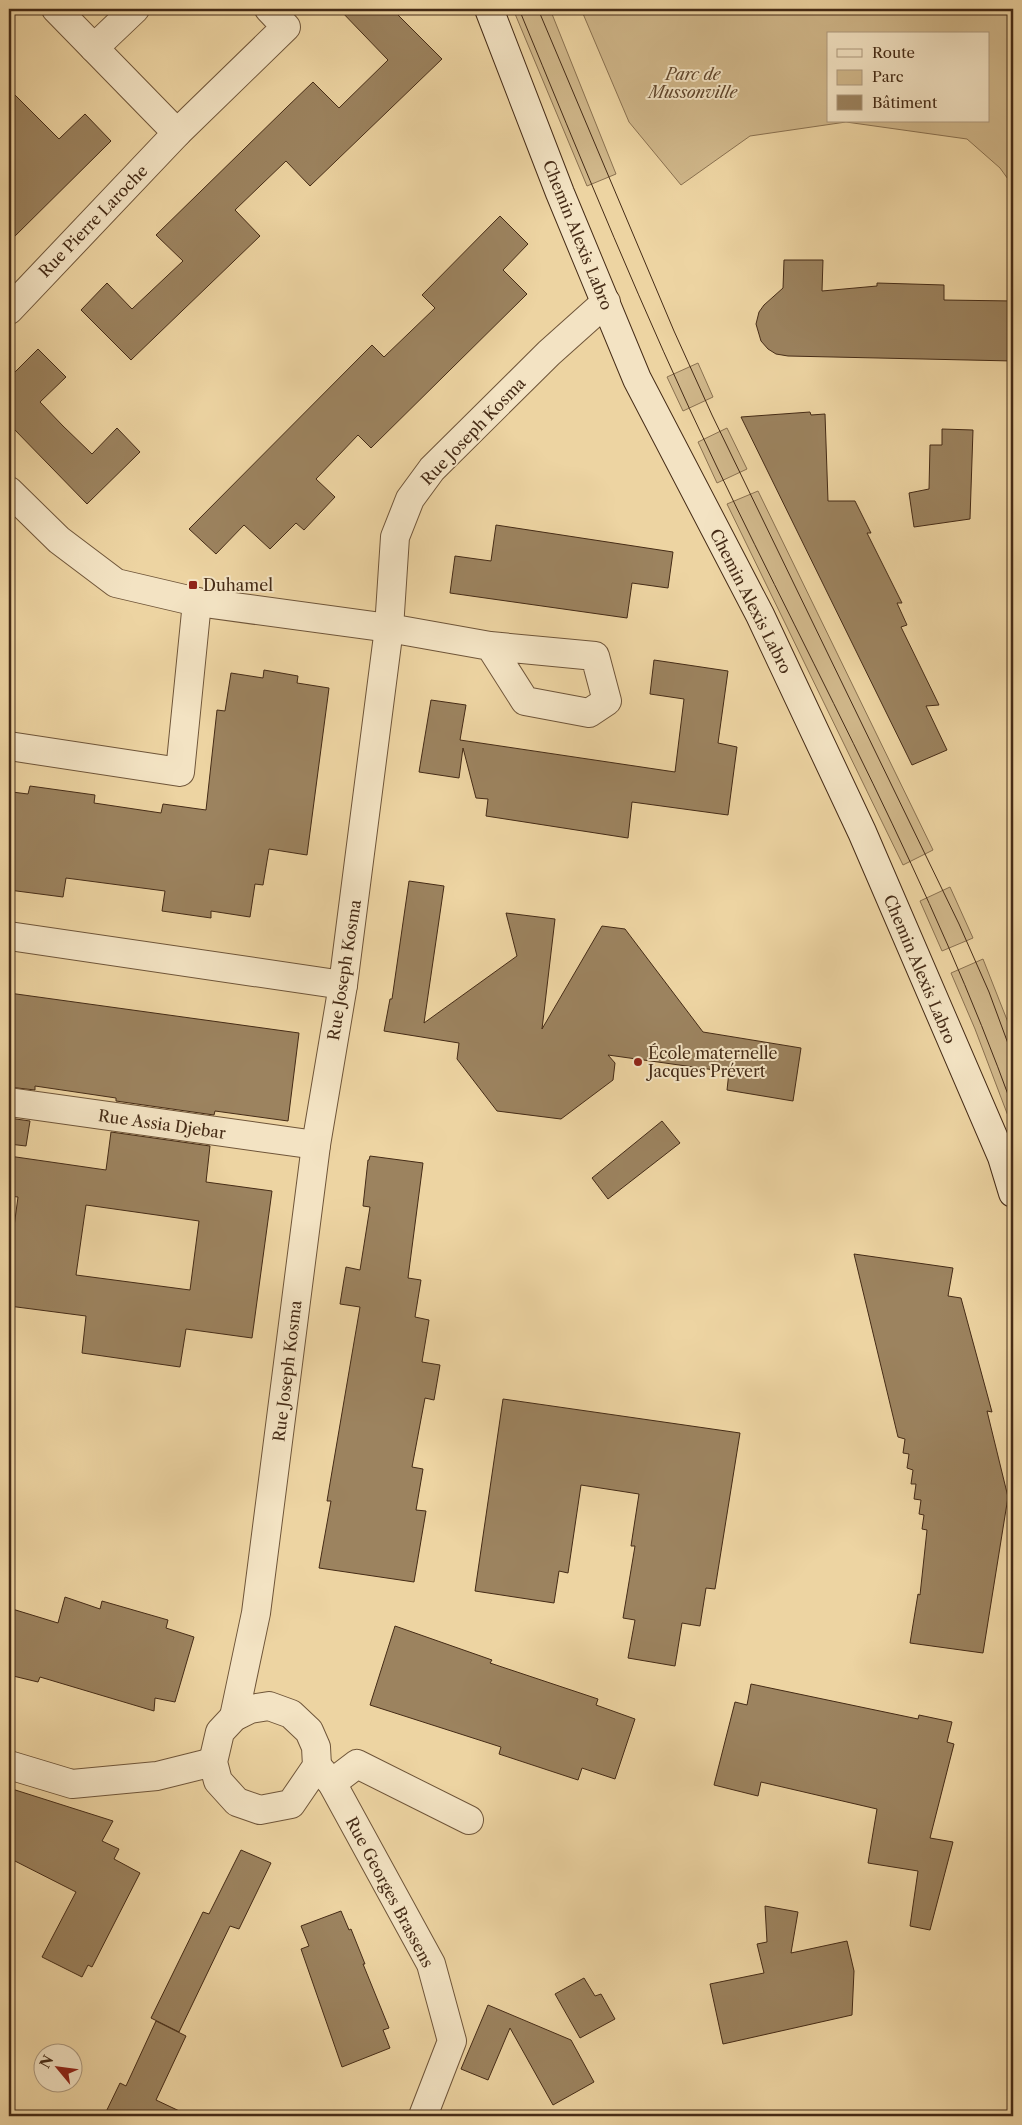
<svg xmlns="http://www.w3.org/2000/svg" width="1022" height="2125" viewBox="0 0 1022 2125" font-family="'Libre Caslon Text',serif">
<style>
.green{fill:#d0b78a;stroke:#8a7150;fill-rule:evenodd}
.building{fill:#9c835f;stroke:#452b16;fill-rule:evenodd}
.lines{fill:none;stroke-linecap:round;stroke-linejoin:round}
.street-casing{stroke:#6f5539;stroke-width:30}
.secondary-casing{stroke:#452b16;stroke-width:30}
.street{stroke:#f3e3c3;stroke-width:28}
.secondary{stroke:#f3e3c3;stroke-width:28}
.tram{stroke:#452b16;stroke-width:1}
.poi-dot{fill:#8f2418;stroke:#f3e3c3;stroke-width:2}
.labels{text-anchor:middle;stroke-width:4;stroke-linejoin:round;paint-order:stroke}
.park-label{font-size:16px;font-style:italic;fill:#61472d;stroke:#f3e3c3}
.street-label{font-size:16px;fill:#452b16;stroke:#f3e3c3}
.poi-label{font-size:16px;fill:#452b16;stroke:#f3e3c3;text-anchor:start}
</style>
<rect width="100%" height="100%" fill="#edd4a2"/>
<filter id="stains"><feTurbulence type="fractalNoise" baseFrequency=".004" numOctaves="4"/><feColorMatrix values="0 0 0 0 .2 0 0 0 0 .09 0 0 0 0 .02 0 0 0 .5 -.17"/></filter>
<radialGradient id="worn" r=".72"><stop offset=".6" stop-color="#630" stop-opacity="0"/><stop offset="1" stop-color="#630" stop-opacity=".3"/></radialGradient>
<g class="green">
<path d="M 513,9 L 550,9 L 616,174 L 587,186 Z"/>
<path d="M 581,9 L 1013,9 L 1013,186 L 1000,168 L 967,139 L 846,122 L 750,136 L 681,185 L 629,122 ZM 828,34 L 988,34 L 988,121 L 828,121 Z"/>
<path d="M 698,363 L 713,397 L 683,411 L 667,377 Z"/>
<path d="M 727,428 L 747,469 L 717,483 L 698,442 Z"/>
<path d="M 758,491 L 933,850 L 903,865 L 727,504 Z"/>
<path d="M 950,887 L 973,938 L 942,951 L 920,901 Z"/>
<path d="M 983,959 L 1013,1035 L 1013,1129 L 975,1029 L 951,973 Z"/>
</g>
<g class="building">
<path d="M 339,9 L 392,9 L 442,59 L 310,186 L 286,161 L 261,185 L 235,210 L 260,236 L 131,360 L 81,310 L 107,283 L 132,309 L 183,261 L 156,235 L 286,108 L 313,82 L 339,108 L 388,60 Z"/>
<path d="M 9,89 L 59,139 L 85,114 L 111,141 L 9,242 Z"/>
<path d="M 500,216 L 528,244 L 503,270 L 527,294 L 371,448 L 358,435 L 316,479 L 335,497 L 304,530 L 296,523 L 270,549 L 244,525 L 216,554 L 189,529 L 372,345 L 384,357 L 435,308 L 422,295 Z"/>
<path d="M 784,260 L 823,260 L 822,291 L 877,286 L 877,283 L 944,285 L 944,300 L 1013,301 L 1013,361 L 788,356 L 776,354 L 768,349 L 761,341 L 756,324 L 759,312 L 764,305 L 783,288 Z"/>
<path d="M 38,349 L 66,377 L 40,402 L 63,426 L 92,454 L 117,428 L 140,452 L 87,504 L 13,428 L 9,432 L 9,370 L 13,374 Z"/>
<path d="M 810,412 L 811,415 L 825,414 L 828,501 L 855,501 L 871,533 L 867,533 L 902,603 L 897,603 L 907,625 L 901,627 L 939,705 L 926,706 L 947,750 L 912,765 L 741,417 Z"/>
<path d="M 942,429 L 973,430 L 970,519 L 914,527 L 909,493 L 929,489 L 930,445 L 942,445 Z"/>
<path d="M 496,525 L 673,552 L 668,588 L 632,583 L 627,618 L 450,593 L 455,556 L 491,561 Z"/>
<path d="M 654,660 L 728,671 L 718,743 L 737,747 L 728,815 L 632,802 L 628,838 L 486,816 L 488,799 L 476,798 L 463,748 L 459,778 L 419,772 L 431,700 L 466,705 L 460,740 L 675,772 L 684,699 L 650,694 Z"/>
<path d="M 264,670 L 298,676 L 297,683 L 329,688 L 307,855 L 269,849 L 263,885 L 255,884 L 250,917 L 211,911 L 211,918 L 162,911 L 165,891 L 66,878 L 63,897 L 9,890 L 9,816 L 12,792 L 28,794 L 30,786 L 95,795 L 94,803 L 161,813 L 163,804 L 206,810 L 217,710 L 225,711 L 231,673 L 263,678 Z"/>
<path d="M 409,881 L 444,886 L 424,1023 L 517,956 L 506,913 L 555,919 L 542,1029 L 602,926 L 625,929 L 703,1032 L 801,1048 L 793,1101 L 727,1090 L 729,1072 L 608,1055 L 615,1063 L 613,1080 L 561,1119 L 497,1111 L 457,1059 L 459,1043 L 384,1031 L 390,999 L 392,999 Z"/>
<path d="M 9,993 L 299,1033 L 288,1121 L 215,1111 L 214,1115 L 116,1101 L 116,1098 L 35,1086 L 35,1090 L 9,1087 Z"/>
<path d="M 9,1118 L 30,1121 L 26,1146 L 9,1144 Z"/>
<path d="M 662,1121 L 680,1143 L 608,1199 L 592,1178 Z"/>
<path d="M 111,1132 L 210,1146 L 206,1182 L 272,1191 L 252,1338 L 186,1329 L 180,1367 L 82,1353 L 86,1316 L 9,1306 L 9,1264 L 18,1197 L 9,1196 L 9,1156 L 106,1170 ZM 86,1205 L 199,1221 L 190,1290 L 76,1275 Z"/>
<path d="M 370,1156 L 423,1163 L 408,1278 L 421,1280 L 415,1317 L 429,1320 L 422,1362 L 440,1365 L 434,1400 L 425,1398 L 412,1467 L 423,1469 L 416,1510 L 426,1511 L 414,1582 L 319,1568 L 331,1501 L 327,1501 L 360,1307 L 340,1304 L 346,1267 L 360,1270 L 370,1207 L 363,1206 L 368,1160 L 369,1160 Z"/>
<path d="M 854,1254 L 953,1268 L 948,1296 L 961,1298 L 992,1412 L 987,1411 L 1008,1497 L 983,1653 L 910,1643 L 918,1594 L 920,1595 L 927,1530 L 922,1529 L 924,1515 L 919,1514 L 921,1500 L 914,1499 L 916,1484 L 911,1484 L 913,1470 L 907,1468 L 909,1454 L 903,1453 L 905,1439 L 898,1437 Z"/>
<path d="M 503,1399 L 740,1433 L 715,1589 L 706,1588 L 700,1626 L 682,1623 L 675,1666 L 628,1658 L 635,1620 L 623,1618 L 635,1546 L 631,1546 L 639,1494 L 581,1485 L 568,1573 L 559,1571 L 554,1603 L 475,1591 Z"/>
<path d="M 65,1597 L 100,1609 L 102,1601 L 168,1620 L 166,1628 L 194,1637 L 175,1702 L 155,1698 L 154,1711 L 40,1677 L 38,1682 L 9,1675 L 9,1608 L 58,1623 Z"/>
<path d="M 395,1626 L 492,1660 L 490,1663 L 598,1699 L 596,1705 L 635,1719 L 615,1779 L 582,1768 L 578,1780 L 499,1754 L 501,1747 L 370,1705 Z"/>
<path d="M 751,1684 L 918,1719 L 919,1715 L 952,1722 L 947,1742 L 954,1744 L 930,1838 L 953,1842 L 930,1930 L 910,1926 L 918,1871 L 868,1863 L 877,1809 L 761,1782 L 758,1796 L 714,1785 L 735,1702 L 747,1705 Z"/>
<path d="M 9,1788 L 113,1821 L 102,1841 L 119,1849 L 114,1859 L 140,1873 L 92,1967 L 88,1965 L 82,1977 L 42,1957 L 76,1892 L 9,1858 Z"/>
<path d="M 241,1850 L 271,1863 L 239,1929 L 230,1926 L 179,2032 L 151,2018 L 203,1912 L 209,1914 Z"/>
<path d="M 765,1906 L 798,1912 L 791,1953 L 847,1941 L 854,1971 L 852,2015 L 723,2044 L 710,1984 L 764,1973 L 757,1944 L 767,1942 Z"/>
<path d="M 341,1911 L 349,1930 L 351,1929 L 365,1964 L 363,1964 L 389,2028 L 383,2030 L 390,2048 L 342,2067 L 301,1949 L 309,1946 L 301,1926 Z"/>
<path d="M 584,1978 L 595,1996 L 601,1994 L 615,2019 L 580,2038 L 555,1994 Z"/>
<path d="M 488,2005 L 571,2040 L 594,2082 L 553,2105 L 510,2028 L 488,2080 L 461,2069 Z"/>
<path d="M 156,2021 L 186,2036 L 156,2100 L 190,2116 L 104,2116 L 120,2083 L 126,2086 Z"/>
</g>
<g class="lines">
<defs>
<g id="street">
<path d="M 94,48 L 135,9"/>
<path d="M 177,133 L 286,27 L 269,9"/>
<path d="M 9,310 L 177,133 L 56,9"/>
<path d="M 9,491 L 59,540 L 116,583 L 197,602 L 389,628 L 490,646 L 595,656 L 607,701 L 589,713 L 525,701 L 490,646"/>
<path d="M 9,746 L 180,772 L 197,602"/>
<path d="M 9,936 L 343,985"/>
<path d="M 9,1102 L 316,1145"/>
<path d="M 269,1706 L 291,1714 L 309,1731 L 316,1747 L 317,1766 L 291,1804 L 260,1810 L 237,1802 L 218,1781 L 213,1762 L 220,1732 L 234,1717 L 250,1709 Z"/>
<path d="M 234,1717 L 256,1613 L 316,1145 L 343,985 L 389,628 L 395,537 L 410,499 L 432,469 L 549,353 L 606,302"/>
<path d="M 9,1765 L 72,1784 L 157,1776 L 213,1762"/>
<path d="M 317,1766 L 332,1783 L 431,1964 L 452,2041 L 423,2116"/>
<path d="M 332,1783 L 357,1764 L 469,1820"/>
</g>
<path id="secondary" d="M 489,9 L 560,193 L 637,379 L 760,615 L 862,832 L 1002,1157 L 1013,1193"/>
</defs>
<use href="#street" class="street-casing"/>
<use href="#secondary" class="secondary-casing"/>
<use href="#street" class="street"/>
<use href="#secondary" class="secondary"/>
<g class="tram">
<path d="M 519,9 C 582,161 644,315 716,465 C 818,678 933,886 1013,1108"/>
<path d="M 538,9 L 674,331 L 712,415 L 959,924 L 989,992 L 1013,1057"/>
</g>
</g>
<g class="poi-dot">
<rect x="188" y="580" width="10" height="10" rx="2.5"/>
<circle cx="638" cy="1062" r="5"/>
</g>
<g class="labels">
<g class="park-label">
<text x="693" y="80">Parc de<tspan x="693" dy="18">Mussonville</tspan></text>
</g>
<g class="street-label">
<text transform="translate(93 221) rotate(-46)" y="6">Rue Pierre Laroche</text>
<text transform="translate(578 235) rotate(68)" y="6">Chemin Alexis Labro</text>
<text transform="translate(473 431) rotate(-46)" y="6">Rue Joseph Kosma</text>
<text transform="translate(751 601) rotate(63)" y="6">Chemin Alexis Labro</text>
<text transform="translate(920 969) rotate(67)" y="6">Chemin Alexis Labro</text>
<text transform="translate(344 970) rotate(-81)" y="6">Rue Joseph Kosma</text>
<text transform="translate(162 1124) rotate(8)" y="6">Rue Assia Djebar</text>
<text transform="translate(287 1371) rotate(-83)" y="6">Rue Joseph Kosma</text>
<text transform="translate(390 1892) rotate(62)" y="6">Rue Georges Brassens</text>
</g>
<g class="poi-label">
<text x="203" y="591">Duhamel</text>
<text x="648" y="1059">École maternelle<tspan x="648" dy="18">Jacques Prévert</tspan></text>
</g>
</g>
<rect width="1022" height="2125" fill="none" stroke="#edd4a2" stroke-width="30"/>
<rect x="10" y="10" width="1002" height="2105" fill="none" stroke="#452b16" stroke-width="2.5"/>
<rect x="15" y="15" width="992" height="2095" fill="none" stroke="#452b16"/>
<rect x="827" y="32" width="162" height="90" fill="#f3e3c3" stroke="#ad997e"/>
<rect x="837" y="49" width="25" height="8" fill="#f3e3c3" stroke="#ad997e"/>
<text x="872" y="58" font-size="15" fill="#452b16">Route</text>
<rect x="837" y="70" width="25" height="15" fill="#d0b78a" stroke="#ad997e"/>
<text x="872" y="82" font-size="15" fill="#452b16">Parc</text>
<rect x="837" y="95" width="25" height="15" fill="#9c835f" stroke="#ad997e"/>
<text x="872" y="108" font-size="15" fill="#452b16">Bâtiment</text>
<g transform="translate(58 2068) rotate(299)"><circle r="24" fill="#f3e3c3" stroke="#ad997e"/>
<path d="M0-4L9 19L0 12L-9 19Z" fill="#8f2418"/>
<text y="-8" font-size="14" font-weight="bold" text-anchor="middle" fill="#452b16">N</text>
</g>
<rect width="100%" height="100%" filter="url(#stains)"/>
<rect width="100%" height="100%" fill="url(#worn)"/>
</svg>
